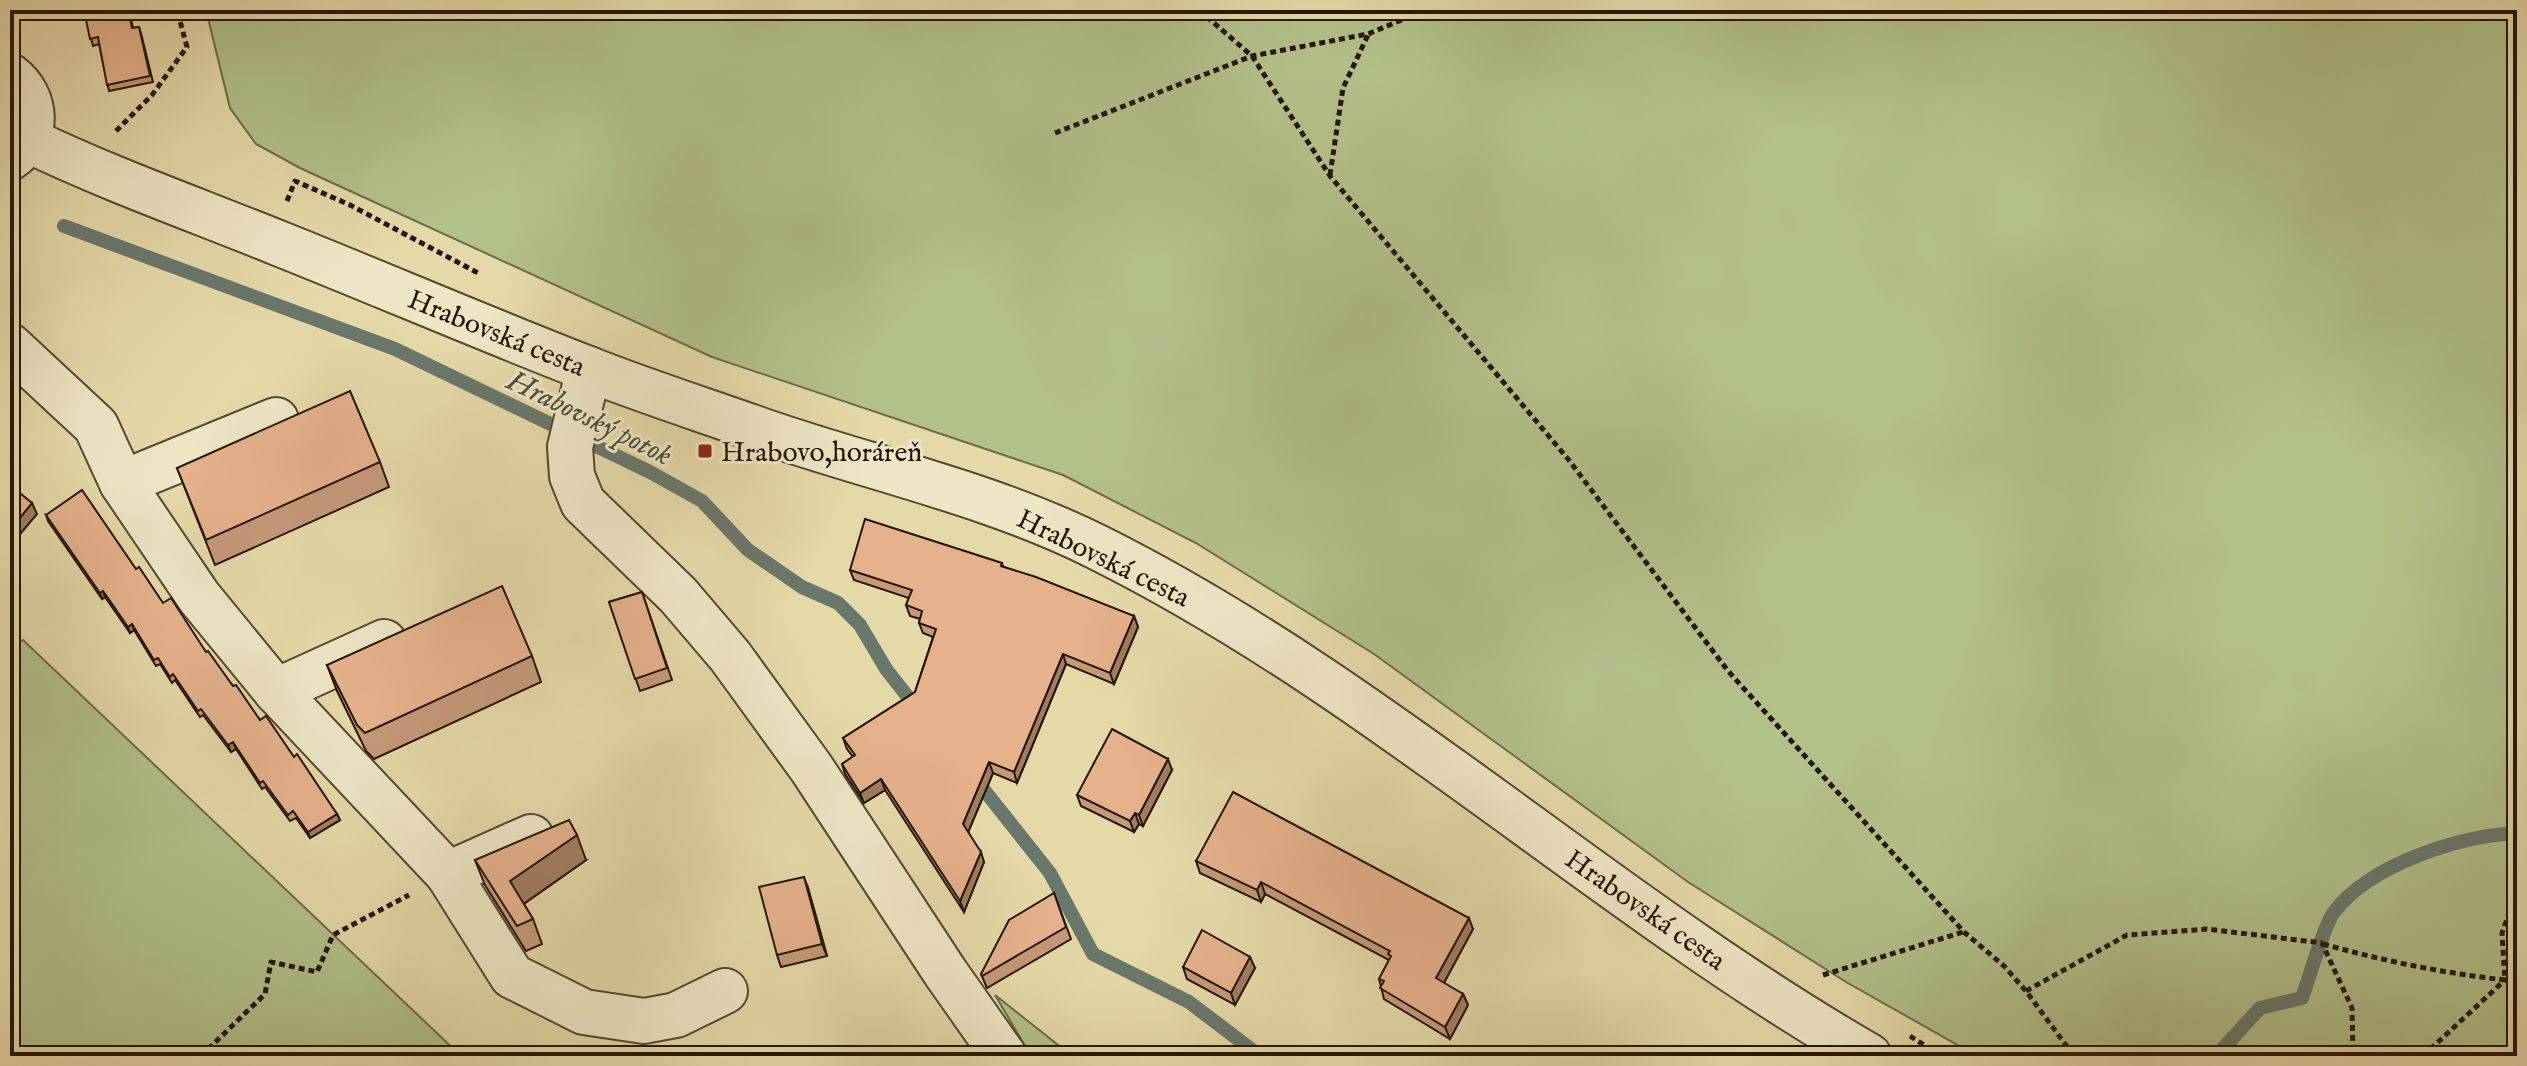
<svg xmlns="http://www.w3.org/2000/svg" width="2527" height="1066" viewBox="0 0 2527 1066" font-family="'IM FELL English',serif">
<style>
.green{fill:#b2c08a;stroke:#6b6c4a;stroke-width:2}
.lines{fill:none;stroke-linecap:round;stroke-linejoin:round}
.stream{stroke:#69786c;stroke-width:14}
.minor-casing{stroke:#544832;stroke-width:48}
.path{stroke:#24170a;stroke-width:5;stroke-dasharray:6 4;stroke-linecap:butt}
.minor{stroke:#efe6c6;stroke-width:44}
.wall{fill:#c59978;stroke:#24170a;stroke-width:2}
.shaded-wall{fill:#a07d61;stroke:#24170a;stroke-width:2}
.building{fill:#e5b28b;stroke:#24170a;stroke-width:2}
.poi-dot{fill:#8f2418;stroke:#efe6c6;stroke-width:3}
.labels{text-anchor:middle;stroke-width:6;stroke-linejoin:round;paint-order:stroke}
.street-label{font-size:28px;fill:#24170a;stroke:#efe6c6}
.poi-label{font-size:28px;fill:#24170a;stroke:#efe6c6;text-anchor:start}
.water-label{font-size:30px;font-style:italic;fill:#4c5043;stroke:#efe6c6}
</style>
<rect width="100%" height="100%" fill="#e6d9a8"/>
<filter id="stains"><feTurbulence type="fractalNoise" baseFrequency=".0025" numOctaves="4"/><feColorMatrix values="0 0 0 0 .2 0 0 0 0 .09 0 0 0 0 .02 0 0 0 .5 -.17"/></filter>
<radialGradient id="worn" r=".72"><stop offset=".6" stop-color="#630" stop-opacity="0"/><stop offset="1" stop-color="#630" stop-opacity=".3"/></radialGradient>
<g class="green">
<path d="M 206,10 L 2517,10 L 2517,1056 L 1977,1056 L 1846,982 L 1688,882 L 1374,654 L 1196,543 L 1063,475 L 712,357 L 300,168 L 256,144 L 230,108 Z"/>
<path d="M 23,640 L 461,1056 L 10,1056 L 10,647 Z"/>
<path d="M 995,995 L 1072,1056 L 1031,1056 Z"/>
</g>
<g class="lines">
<g class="stream">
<path d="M 64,226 L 395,349 L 650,472 L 702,501 L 748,550 L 802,587 L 838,603 L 860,625 L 886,669 L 919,711"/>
<path d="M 973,776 L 1050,873 L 1093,954 L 1189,1002 L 1260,1056"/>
<path d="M 2216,1056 L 2260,1008 L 2302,998 C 2309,979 2324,925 2334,912 C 2371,864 2459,836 2517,833"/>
</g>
<defs>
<g id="minor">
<path d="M 10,76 C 38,97 40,138 10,158"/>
<path d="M 28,140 C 109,179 194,209 278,243 C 381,284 483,328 586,368 C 644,391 704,410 763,431 C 873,469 991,494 1097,547 C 1374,685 1602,902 1869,1056"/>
<path d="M 10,346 L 96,426 L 122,483 L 276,420"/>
<path d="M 589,369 L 570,447 L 572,476 L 583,503 L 678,595 L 730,656 L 812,769 L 945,972 L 1004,1056"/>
<path d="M 122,483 L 199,597 L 276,691 L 384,642"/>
<path d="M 276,691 L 448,874 L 531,837"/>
<path d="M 448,874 L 512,976 L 584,1012 L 644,1021 L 676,1015 L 725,991"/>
</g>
</defs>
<use href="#minor" class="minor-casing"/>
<g class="path">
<path d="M 1199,10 L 1252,56 L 1330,176 L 1568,459 L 1728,671 L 1964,932 L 2004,966 L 2026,991 L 2074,1056"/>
<path d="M 116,131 L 152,95 L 187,47 L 177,10"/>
<path d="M 1055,133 L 1252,56 L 1368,34 L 1425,10"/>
<path d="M 1330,175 L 1343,88 L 1368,35"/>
<path d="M 287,201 L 295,181 L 350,205 L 478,273"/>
<path d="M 2323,944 C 2384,961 2443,973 2505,980 L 2502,933 L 2517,891"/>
<path d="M 1823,975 L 1963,932"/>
<path d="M 2026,991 L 2127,935 L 2207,929 L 2322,943 L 2352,1008 L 2353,1056"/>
<path d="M 1910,1036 L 1941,1056"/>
<path d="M 149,1056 L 182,1052 L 196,1056"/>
<path d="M 201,1056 L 265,994 L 271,962 L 317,972 L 333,935 L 409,895"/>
<path d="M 2423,1056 L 2505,980 L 2517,980"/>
</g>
<use href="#minor" class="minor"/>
</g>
<g class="wall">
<path d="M 84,10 L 129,10 L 133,28 L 139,27 L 141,33 L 153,82 L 109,91 L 99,44 L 93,46 Z"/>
<path d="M 380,462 L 389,487 L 215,565 L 177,468 Z"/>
<path d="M 46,515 L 136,569 L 163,603 L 206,652 L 260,720 L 294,757 L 337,814 L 340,820 L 310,838 L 296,818 L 290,821 L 265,787 L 262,789 L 236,749 L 231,752 L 203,715 L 200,717 L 175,680 L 172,683 L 160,664 L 156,666 L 134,630 L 130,633 L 105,597 L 102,599 L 48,521 Z"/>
<path d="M 1002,563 L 1003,567 L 1134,616 L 1138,627 L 1114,684 L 1066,664 L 1017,783 L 993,773 L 968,832 L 984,862 L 964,912 L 885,790 L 864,803 L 845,774 L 842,764 L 853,757 L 847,749 L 843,738 L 915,692 L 933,637 L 923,633 L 919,623 L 920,619 L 910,616 L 906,605 L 909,598 L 854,580 L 850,570 Z"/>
<path d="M 642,592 L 672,680 L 640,691 L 609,602 Z"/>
<path d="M 532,656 L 541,682 L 374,759 L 366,751 L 337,691 L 327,665 Z"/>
<path d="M 1172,770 L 1143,826 L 1139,824 L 1134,832 L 1081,806 L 1077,795 Z"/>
<path d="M 475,860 L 586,860 L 524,904 L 533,919 L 542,944 L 526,951 L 485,885 Z"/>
<path d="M 1196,861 L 1473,929 L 1444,983 L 1463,994 L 1468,1005 L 1450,1039 L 1384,999 L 1379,979 L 1389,960 L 1265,894 L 1261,902 L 1200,873 Z"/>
<path d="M 808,888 L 827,956 L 781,967 L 777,955 Z"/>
<path d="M 1054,893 L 1071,939 L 987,988 L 981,974 Z"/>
<path d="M 1183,967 L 1255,968 L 1235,1005 L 1187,979 Z"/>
</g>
<g class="shaded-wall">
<path d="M 32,503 L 37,514 L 10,546 L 10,530 Z"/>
<path d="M 103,591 L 105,597 L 102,599 L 100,593 Z"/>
<path d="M 1134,616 L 1138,627 L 1114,684 L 1110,673 Z"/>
<path d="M 132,624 L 134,630 L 130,633 L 128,627 Z"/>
<path d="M 1063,654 L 1066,664 L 1017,783 L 1014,772 Z"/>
<path d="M 233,742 L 236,749 L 231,752 L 228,745 Z"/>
<path d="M 1168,759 L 1172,770 L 1143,826 L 1139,815 Z"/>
<path d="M 989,762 L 993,773 L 967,835 L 963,824 Z"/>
<path d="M 881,779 L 885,790 L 864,803 L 860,793 Z"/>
<path d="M 1135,813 L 1139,824 L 1134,832 L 1130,821 Z"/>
<path d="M 337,814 L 340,820 L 310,838 L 308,832 Z"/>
<path d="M 577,835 L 586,860 L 519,907 L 510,881 Z"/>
<path d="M 981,852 L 984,862 L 964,912 L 960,901 Z"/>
<path d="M 804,877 L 808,888 L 827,956 L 822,944 Z"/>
<path d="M 1261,882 L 1265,894 L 1261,902 L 1257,890 Z"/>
<path d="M 1469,918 L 1473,929 L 1440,990 L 1436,978 Z"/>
<path d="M 1250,957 L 1255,968 L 1235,1005 L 1231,993 Z"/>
<path d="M 1463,994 L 1468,1005 L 1450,1039 L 1445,1027 Z"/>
</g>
<g class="building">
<path d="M 84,10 L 128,10 L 132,28 L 139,27 L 150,76 L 107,85 L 98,37 L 90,39 Z"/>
<path d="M 350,391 L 380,462 L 206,540 L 177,468 Z"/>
<path d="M 10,485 L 32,503 L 10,530 Z"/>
<path d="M 82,490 L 136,569 L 139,567 L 163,603 L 171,598 L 206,652 L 208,651 L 233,686 L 236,685 L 260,720 L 266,716 L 294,757 L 297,754 L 337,814 L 308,832 L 293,811 L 288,815 L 263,781 L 260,783 L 233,742 L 228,745 L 201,709 L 198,711 L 173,674 L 170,677 L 158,658 L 154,660 L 132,624 L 128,627 L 103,591 L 100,593 L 46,515 Z"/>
<path d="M 865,519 L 1002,563 L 1001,566 L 1036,577 L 1134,616 L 1110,673 L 1063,654 L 1014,772 L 989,762 L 963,824 L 981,852 L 960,901 L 881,779 L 860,793 L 842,764 L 855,755 L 843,738 L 915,692 L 936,629 L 919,623 L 922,611 L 906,605 L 912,590 L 850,570 Z"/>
<path d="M 502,586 L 532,656 L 365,733 L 357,725 L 327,665 Z"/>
<path d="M 642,592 L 667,668 L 635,679 L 609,602 Z"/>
<path d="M 1112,729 L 1168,759 L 1139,815 L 1135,813 L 1130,821 L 1077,795 Z"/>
<path d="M 1233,792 L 1469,918 L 1436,978 L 1463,994 L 1445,1027 L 1380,988 L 1384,981 L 1379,979 L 1391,956 L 1388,954 L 1390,951 L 1261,882 L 1257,890 L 1196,861 Z"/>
<path d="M 569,820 L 577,835 L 510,881 L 533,919 L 517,926 L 475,860 Z"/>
<path d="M 804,877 L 822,944 L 777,955 L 759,887 Z"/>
<path d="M 1054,893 L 1066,927 L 982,976 L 981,974 L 1009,920 Z"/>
<path d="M 1202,930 L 1250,957 L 1231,993 L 1183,967 Z"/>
</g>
<rect class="poi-dot" x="697" y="443" width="16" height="16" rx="4"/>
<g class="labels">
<g class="street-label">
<text transform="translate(497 332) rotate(22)" y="10">Hrabovská cesta</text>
<text transform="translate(1104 557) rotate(26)" y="10">Hrabovská cesta</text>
<text transform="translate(1646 909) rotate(35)" y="10">Hrabovská cesta</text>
</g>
<g class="poi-label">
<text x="721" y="461">Hrabovo,horáreň</text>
</g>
<g class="water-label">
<text transform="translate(590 417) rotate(26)" y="10">Hrabovský potok</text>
</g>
</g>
<rect width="2527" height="1066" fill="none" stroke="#e6d9a8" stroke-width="40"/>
<rect x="12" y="12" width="2503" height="1042" fill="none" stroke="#24170a" stroke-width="4"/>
<rect x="20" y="20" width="2487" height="1026" fill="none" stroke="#24170a" stroke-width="2"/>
<rect width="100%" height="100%" filter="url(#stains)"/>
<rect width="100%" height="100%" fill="url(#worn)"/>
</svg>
